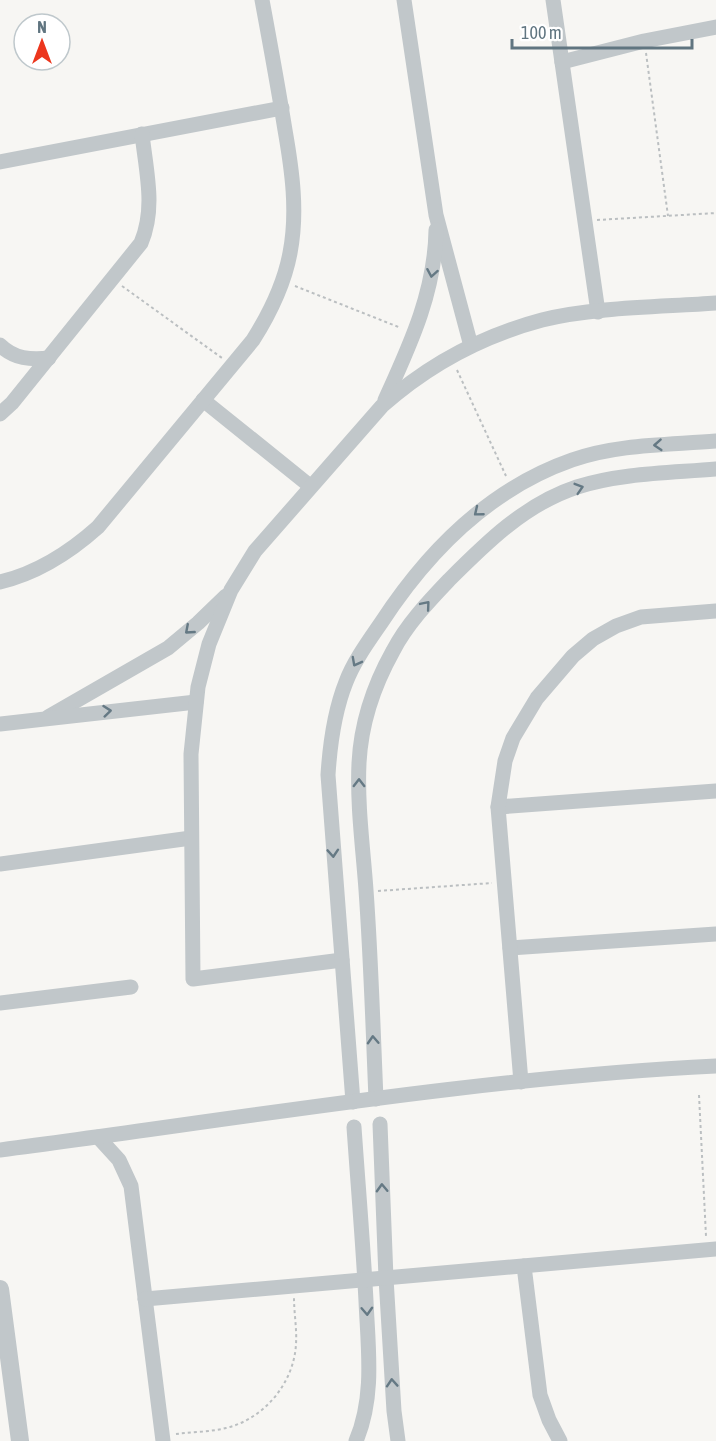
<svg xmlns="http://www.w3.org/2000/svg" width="716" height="1441" viewBox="0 0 716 1441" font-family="'Asap Condensed',sans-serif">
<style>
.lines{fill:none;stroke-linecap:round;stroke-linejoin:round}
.path{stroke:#bbbfc1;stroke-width:2;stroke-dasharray:3 3;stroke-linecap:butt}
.minor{stroke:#c1c7ca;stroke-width:15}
.tertiary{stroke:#c1c7ca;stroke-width:18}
.oneway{stroke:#657984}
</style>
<rect width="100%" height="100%" fill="#f7f6f3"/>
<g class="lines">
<g class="path">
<path d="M 646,53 L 668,216"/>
<path d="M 597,220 L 716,213"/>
<path d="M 122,286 L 222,358"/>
<path d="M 295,286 L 401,328"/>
<path d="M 457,370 L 506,476"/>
<path d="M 378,891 L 492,883"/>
<path d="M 699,1095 L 706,1236"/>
<path d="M 176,1434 C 192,1432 210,1432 226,1428 C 264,1419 294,1383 296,1344 C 297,1329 294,1313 294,1298"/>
</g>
<g class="minor">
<path d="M 404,0 L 436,215 L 471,346"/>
<path d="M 553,0 L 598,312"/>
<path d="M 562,62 L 644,41 L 716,27"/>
<path d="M 0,162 L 282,108"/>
<path d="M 0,345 C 14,359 31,360 49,358"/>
<path d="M 203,400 L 310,486"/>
<path d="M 385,400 C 410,345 435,292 436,230"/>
<path d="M 0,414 L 12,403 L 141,243 C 156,208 146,171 142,134"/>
<path d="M 0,582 C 38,573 69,553 98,527 L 253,340 C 270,313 284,285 290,253 C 298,212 292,170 285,130 C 278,87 270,43 262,0"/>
<path d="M 48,717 L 168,648 L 198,623 L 226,596"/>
<path d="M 0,724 L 196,702"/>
<path d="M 498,807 L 716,791"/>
<path d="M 0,864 L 191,838"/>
<path d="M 510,948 L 716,934"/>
<path d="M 342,960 L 193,979 L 191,754 L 198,687 L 209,644 L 231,590 L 255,551 L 382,406 C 428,365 482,336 542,320 C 594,307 662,307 716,303"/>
<path d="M 0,1003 L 131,987"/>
<path d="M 521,1082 L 498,807 L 505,761 L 513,738 L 537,698 L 573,656 L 593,639 L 616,626 L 641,617 L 716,611"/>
<path d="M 376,1099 C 373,1029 371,959 366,890 C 363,848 357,805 359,763 C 361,724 374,685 393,651 C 407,624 429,601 449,580 C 486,543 525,504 577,487 C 621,473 670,473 716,469"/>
<path d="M 353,1102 L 328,775 C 330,743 334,712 346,682 C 354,661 368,642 381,623 C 428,551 489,489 572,460 C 617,444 668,445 716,441"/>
<path d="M 380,1124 L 386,1278 L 394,1411 L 398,1441"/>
<path d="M 354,1127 C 358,1185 363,1243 366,1301 C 368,1348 375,1396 356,1441"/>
<path d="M 98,1137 L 119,1160 L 131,1186 L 163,1441"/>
<path d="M 0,1150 C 238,1119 476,1078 716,1066"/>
<path d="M 524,1266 L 540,1395 L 549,1420 L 560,1441"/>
<path d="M 145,1299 L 716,1249"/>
</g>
<path class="tertiary" d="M 0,1289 L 20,1441"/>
</g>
<defs><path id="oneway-chevron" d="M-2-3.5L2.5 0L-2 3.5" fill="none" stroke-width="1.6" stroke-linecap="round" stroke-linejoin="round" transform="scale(1.5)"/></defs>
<g class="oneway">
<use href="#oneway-chevron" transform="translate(432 273) rotate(100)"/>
<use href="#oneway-chevron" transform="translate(658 445) rotate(176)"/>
<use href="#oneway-chevron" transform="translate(579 488) rotate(-17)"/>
<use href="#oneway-chevron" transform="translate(478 512) rotate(141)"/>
<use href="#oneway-chevron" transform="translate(426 605) rotate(-50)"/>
<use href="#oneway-chevron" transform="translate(189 630) rotate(139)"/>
<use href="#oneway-chevron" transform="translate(356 662) rotate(118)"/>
<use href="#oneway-chevron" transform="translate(107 711) rotate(-6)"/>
<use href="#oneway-chevron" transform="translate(359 783) rotate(-90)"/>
<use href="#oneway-chevron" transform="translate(333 853) rotate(86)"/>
<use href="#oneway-chevron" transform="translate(373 1040) rotate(-93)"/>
<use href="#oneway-chevron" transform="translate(382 1188) rotate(-92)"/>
<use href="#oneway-chevron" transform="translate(367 1311) rotate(87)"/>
<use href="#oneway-chevron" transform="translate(392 1383) rotate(-94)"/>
</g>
<g transform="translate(42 42)"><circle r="28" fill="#ffffff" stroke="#bfc8cc" stroke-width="1.5"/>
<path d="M0-4.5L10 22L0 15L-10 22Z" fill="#ec361d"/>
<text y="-9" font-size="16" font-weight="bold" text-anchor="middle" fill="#607580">N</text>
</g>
<path d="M512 39v9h180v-9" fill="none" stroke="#607580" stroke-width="3"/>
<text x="521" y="39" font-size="18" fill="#607580" stroke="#ffffff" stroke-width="4.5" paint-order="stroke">100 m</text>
</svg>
